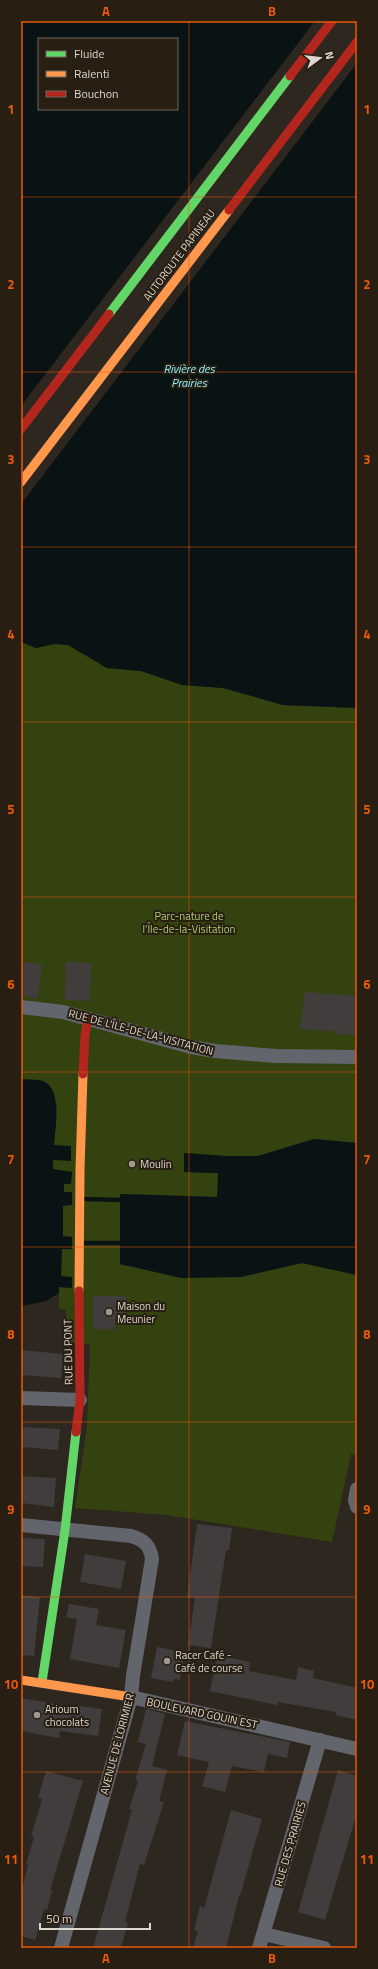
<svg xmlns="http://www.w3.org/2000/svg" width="378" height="1969" viewBox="0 0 378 1969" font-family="'Titillium Web',sans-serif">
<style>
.green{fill:#344210}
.water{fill:#091313;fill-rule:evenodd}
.pier{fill:#2d2720}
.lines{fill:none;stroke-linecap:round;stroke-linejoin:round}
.stream{stroke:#091313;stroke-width:4.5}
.building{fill:#403d3c}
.street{stroke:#62656c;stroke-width:14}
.fast{stroke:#63d668;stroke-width:9}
.slow{stroke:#ff974d;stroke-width:9}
.jam{stroke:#b3261e;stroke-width:9}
.grid{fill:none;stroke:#e8590c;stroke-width:1;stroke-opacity:0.55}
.poi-dot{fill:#a09992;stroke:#281e12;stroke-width:1.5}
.labels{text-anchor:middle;stroke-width:4;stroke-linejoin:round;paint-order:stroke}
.street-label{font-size:11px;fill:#ded7cf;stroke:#281e12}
.park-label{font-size:11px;fill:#adcd73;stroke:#281e12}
.poi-label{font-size:11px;fill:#ded7cf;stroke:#281e12;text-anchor:start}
.water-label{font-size:12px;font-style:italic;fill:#8af3fc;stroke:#281e12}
.neatline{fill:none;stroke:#e8590c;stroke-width:1.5}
.grid-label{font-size:13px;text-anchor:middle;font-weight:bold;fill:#e8590c}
</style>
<rect width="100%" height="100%" fill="#2d2720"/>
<path class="green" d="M 21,642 L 36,648 L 54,644 L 68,645 L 107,668 L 141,671 L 182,685 L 223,688 L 283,705 L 357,708 L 357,1143 L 314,1139 L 258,1156 L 225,1156 L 185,1153 L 184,1172 L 218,1173 L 218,1197 L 120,1194 L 121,1265 L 241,1277 L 302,1263 L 357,1275 L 357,1455 L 351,1454 L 332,1542 L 167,1515 L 75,1508 L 87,1427 L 90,1344 L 68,1343 L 66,1310 L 59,1309 L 59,1287 L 71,1288 L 61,1276 L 62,1249 L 71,1249 L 72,1237 L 63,1236 L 63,1205 L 71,1205 C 62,1189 61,1187 72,1172 L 53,1170 L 53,1160 L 71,1146 L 54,1146 L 57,1105 L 43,1081 L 21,1079 Z"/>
<g class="water">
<path d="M 21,21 L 357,21 L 357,708 L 283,705 L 223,688 L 182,685 L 141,671 L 107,668 L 68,645 L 54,644 L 36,648 L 21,642 ZM 39,39 L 177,39 L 177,109 L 39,109 Z"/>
<path d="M 21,1079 C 28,1080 37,1079 43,1081 C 63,1089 55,1129 54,1145 L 71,1146 L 71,1161 L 53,1160 L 53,1169 L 72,1172 L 71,1184 L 64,1184 L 64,1192 L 72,1192 L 72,1205 L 63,1206 L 63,1236 L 72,1237 L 72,1249 L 62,1249 L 61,1276 L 72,1277 L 72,1288 L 59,1287 L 59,1293 L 46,1301 L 22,1306 Z"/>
<path d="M 314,1139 L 357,1143 L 357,1275 L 302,1263 L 241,1277 L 181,1278 L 120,1264 L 120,1194 L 217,1197 L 218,1173 L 184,1172 L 184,1153 L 225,1156 L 258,1156 Z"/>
</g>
<path class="pier" d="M 315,21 L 357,21 L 357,63 L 21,504 L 21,406 Z"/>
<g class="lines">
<g class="stream">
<path d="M 85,1199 L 120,1200"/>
<path d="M 83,1243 L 120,1243"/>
</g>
</g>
<g class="building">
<path d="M 21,962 L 42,964 L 38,998 L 21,996 Z"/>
<path d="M 66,962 L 91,963 L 90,1001 L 65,1000 Z"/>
<path d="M 305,992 L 357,996 L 357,1035 L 335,1034 L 335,1031 L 300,1029 Z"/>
<path d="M 93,1296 L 126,1296 L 125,1317 L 115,1317 L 115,1330 L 93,1329 Z"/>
<path d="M 21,1350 L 63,1354 L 61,1378 L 21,1375 Z"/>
<path d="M 21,1427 L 60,1429 L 58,1450 L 21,1447 Z"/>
<path d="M 21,1476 L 56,1478 L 54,1507 L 21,1503 Z"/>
<path d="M 197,1524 L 232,1528 L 229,1550 L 226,1550 L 211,1648 L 188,1645 L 195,1598 L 187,1597 Z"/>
<path d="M 21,1538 L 45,1539 L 43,1567 L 21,1566 Z"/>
<path d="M 85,1554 L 126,1561 L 121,1589 L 80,1582 Z"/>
<path d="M 21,1595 L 40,1597 L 34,1656 L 21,1655 Z"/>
<path d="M 69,1604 L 99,1609 L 96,1625 L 126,1630 L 119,1668 L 70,1659 L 77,1619 L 66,1617 Z"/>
<path d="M 157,1647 L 185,1652 L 180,1680 L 174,1679 L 173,1682 L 151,1678 Z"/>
<path d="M 217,1655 L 250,1662 L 249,1671 L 296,1680 L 298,1667 L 314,1671 L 313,1678 L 357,1688 L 357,1720 L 335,1715 L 336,1712 L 278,1702 L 277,1705 L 210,1691 Z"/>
<path d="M 21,1698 L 73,1707 L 73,1705 L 102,1709 L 98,1736 L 60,1731 L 59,1738 L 21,1731 Z"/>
<path d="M 146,1709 L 165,1714 L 152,1766 L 167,1770 L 159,1801 L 164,1802 L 144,1865 L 140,1864 L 125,1922 L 128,1923 L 121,1948 L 93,1948 L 132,1810 L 129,1809 L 138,1781 L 135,1780 L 146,1744 L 138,1742 Z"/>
<path d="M 185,1721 L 290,1742 L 287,1758 L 268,1754 L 264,1772 L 232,1766 L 225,1792 L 202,1786 L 209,1762 L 177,1755 Z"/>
<path d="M 338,1770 L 357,1776 L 357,1813 L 325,1920 L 298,1912 Z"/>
<path d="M 46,1771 L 83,1781 L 50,1890 L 52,1891 L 47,1910 L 44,1909 L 35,1940 L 21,1936 L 21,1893 L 28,1865 L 26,1864 L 34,1837 L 31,1836 L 42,1799 L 38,1798 Z"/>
<path d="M 231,1810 L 262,1819 L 240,1896 L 239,1896 L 226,1948 L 193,1948 L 198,1931 L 194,1930 L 200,1906 L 204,1908 Z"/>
</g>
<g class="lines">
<g class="street">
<path d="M 21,1007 L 63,1012 L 191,1047 L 215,1051 L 276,1056 L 357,1057"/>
<path d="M 21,1398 L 80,1400"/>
<path d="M 357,1489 L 355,1500 L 357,1507"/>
<path d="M 21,1525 L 131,1536 C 144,1540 150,1545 152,1559 L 133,1676 L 131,1697 L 61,1948"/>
<path d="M 131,1697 L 357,1749"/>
<path d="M 264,1934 L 324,1948"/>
<path d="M 259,1948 L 320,1740"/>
</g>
<g class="fast">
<path d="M 109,314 L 290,76"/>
<path d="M 42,1682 L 65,1530 L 76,1432"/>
</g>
<g class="slow">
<path d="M 21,482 L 229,210"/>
<path d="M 79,1291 L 80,1170 L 83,1074"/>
<path d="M 21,1680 L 131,1697"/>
</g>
<g class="jam">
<path d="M 290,76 L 332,21"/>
<path d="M 229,210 L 357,42"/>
<path d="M 21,429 L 109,314"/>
<path d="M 83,1074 L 85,1035 L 88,1019"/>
<path d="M 76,1432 L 80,1400 L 79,1291"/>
</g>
</g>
<path class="grid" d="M 189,21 L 189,1948M 21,197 L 357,197M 21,372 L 357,372M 21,547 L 357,547M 21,722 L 357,722M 21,897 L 357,897M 21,1072 L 357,1072M 21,1247 L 357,1247M 21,1422 L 357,1422M 21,1597 L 357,1597M 21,1772 L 357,1772"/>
<g class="poi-dot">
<circle cx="132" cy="1164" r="4"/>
<circle cx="109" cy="1312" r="4"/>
<circle cx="167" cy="1661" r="4"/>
<circle cx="37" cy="1715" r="4"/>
</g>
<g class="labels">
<g class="street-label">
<text transform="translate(179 255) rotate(-53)" y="4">AUTOROUTE PAPINEAU</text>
<text transform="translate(141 1032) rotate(15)" y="4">RUE DE L'ÎLE-DE-LA-VISITATION</text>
<text transform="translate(68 1352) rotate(-91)" y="4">RUE DU PONT</text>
<text transform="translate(202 1713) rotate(12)" y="4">BOULEVARD GOUIN EST</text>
<text transform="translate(117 1744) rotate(-75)" y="4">AVENUE DE LORIMIER</text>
<text transform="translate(290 1844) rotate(-74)" y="4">RUE DES PRAIRIES</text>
</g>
<g class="park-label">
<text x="189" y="920">Parc-nature de<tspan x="189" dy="13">l'Île-de-la-Visitation</tspan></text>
</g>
<g class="poi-label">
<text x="140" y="1168">Moulin</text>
<text x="117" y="1310">Maison du<tspan x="117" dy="13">Meunier</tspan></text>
<text x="175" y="1659">Racer Café -<tspan x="175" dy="13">Café de course</tspan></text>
<text x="45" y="1713">Arioum<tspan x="45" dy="13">chocolats</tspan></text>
</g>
<g class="water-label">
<text x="189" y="373">Rivière des<tspan x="189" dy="14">Prairies</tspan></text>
</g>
</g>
<rect width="378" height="1969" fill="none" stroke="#281e12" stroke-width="44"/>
<rect x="38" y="38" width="140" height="72" fill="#281e12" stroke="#71685e"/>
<rect x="46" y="51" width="20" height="6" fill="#63d668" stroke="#71685e"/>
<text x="74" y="58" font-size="12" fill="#ded7cf">Fluide</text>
<rect x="46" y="71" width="20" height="6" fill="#ff974d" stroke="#71685e"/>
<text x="74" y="78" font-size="12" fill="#ded7cf">Ralenti</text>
<rect x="46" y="91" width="20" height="6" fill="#b3261e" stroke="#71685e"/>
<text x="74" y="98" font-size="12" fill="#ded7cf">Bouchon</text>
<g transform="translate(320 58) rotate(75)" stroke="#281e12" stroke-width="3" paint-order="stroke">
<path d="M0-3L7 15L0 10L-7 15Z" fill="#ded7cf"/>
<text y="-6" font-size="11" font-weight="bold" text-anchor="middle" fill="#ded7cf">N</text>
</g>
<path d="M40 1923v6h110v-6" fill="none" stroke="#ded7cf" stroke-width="2"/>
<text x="46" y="1923" font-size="12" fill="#ded7cf" stroke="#281e12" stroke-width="3" paint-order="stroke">50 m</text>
<rect x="22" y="22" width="334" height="1925" class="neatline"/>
<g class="grid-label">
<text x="106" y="16">A</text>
<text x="272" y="16">B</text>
<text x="11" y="114">1</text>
<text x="367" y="114">1</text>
<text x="11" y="289">2</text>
<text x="367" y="289">2</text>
<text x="11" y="464">3</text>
<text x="367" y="464">3</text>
<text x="11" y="639">4</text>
<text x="367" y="639">4</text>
<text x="11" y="814">5</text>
<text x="367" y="814">5</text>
<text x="11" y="989">6</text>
<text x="367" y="989">6</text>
<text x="11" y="1164">7</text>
<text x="367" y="1164">7</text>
<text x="11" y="1339">8</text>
<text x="367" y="1339">8</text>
<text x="11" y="1514">9</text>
<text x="367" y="1514">9</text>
<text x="11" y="1689">10</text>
<text x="367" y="1689">10</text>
<text x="11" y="1864">11</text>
<text x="367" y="1864">11</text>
<text x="106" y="1963">A</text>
<text x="272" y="1963">B</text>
</g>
</svg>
